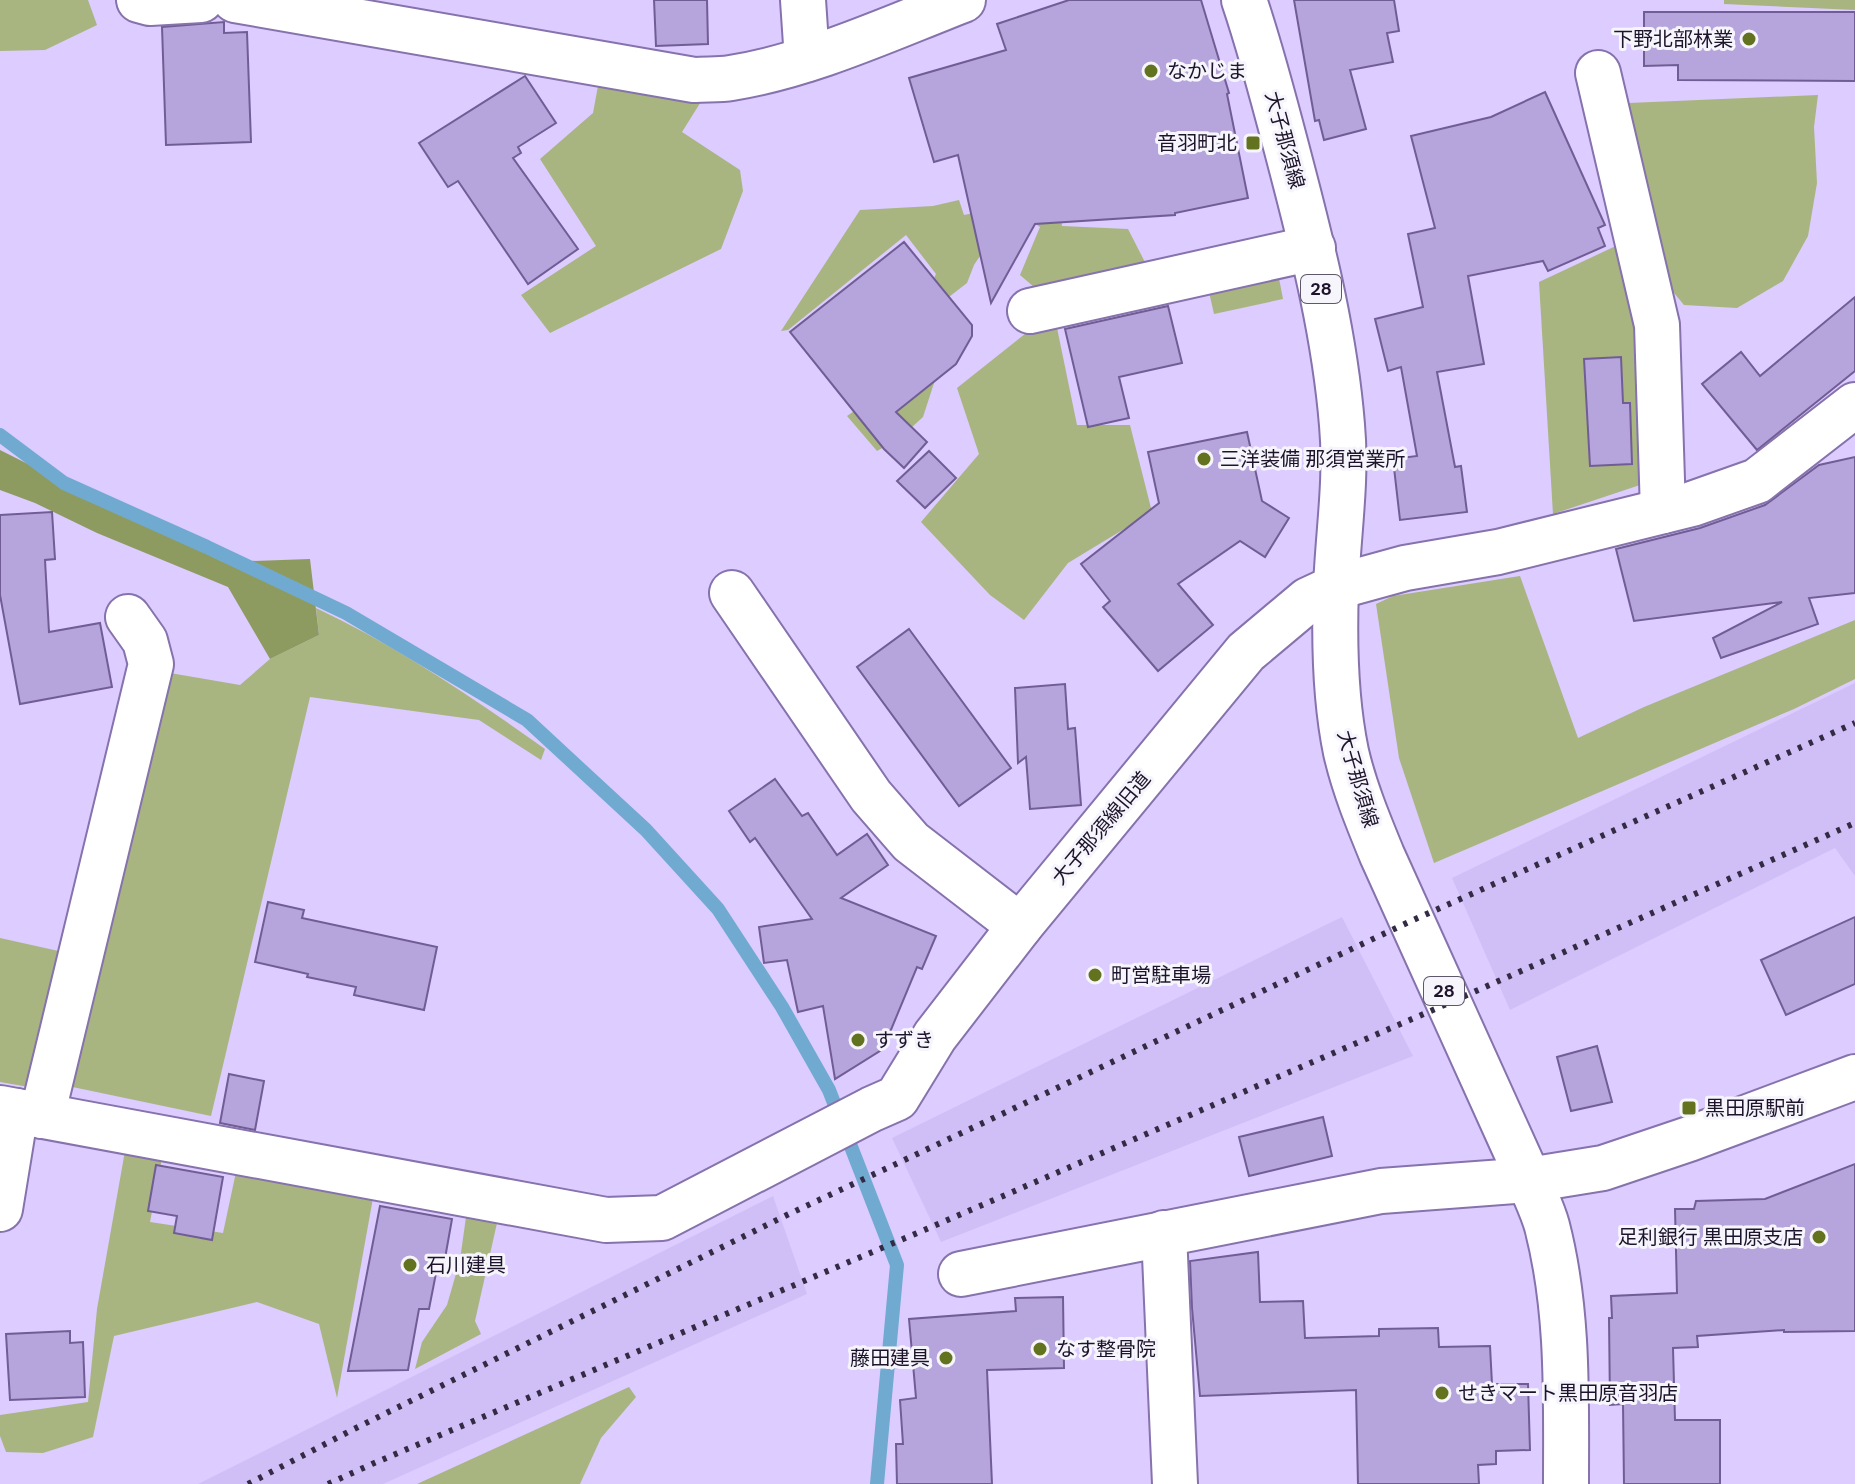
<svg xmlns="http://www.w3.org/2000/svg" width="1855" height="1484" viewBox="0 0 1855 1484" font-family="'DM Sans','Noto Sans JP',sans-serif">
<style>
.built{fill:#d0bff6}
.green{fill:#a8b581}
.forest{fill:#8d9b60}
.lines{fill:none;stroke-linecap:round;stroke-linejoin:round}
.stream{stroke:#71aad0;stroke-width:14}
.building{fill:#b6a4dc;stroke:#715d95;stroke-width:2}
.minor-casing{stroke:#8672ac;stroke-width:48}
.major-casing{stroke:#8672ac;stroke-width:48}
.minor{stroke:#fff;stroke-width:44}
.major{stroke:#fff;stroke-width:44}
.rail{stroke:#332a44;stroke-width:6;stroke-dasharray:4 8;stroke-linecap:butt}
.poi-dot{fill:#63721f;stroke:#f7f5fc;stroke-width:3}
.labels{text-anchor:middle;stroke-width:6;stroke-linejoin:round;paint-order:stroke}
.shield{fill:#f7f5fc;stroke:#5e586a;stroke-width:2}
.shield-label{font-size:18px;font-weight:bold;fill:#1d142b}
.poi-label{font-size:20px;fill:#1d142b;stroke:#f7f5fc;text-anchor:start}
.street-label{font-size:20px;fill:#1d142b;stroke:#f7f5fc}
</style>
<rect width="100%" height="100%" fill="#dcccff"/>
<g class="built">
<path d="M 1855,683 L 1855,876 L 1835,848 L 1510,1010 L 1452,878 Z"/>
<path d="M 1342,917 L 1413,1056 L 941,1242 L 892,1138 Z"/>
<path d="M 773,1196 L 807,1294 L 383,1484 L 198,1484 Z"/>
</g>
<g class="green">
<path d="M 0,0 L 88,0 L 97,25 L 45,50 L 0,51 Z"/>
<path d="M 1724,0 L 1855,0 L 1855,10 L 1724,4 Z"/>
<path d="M 600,75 L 707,92 L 682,132 L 740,170 L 743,191 L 721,249 L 550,333 L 521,295 L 596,246 L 540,159 L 593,113 Z"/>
<path d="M 1818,95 L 1814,127 L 1817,183 L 1808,236 L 1783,281 L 1737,308 L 1684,305 L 1665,282 L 1651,219 L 1629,103 Z"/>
<path d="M 1056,156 L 1062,226 L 1128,229 L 1149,270 L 1041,293 L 1020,275 L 1040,227 L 1012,208 L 974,265 L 967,283 L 945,300 L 929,288 L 936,274 L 906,235 L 788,330 L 781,331 L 860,210 L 933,206 L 959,200 L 964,215 L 1003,207 Z"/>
<path d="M 1620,244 L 1644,326 L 1652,473 L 1640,485 L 1553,514 L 1539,282 Z"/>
<path d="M 1277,268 L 1283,299 L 1214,314 L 1207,283 Z"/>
<path d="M 1056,323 L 1077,425 L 1130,425 L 1152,512 L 1068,563 L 1024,620 L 990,595 L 921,522 L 979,454 L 957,388 L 1035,326 Z"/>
<path d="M 935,380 L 923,417 L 900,438 L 877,451 L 847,416 L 897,381 Z"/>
<path d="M 1520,576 L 1578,738 L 1644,707 L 1855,620 L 1855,679 L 1794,709 L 1434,863 L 1399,758 L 1376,604 L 1393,596 Z"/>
<path d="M 316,608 C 397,646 472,697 545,749 L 541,760 L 479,720 L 310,697 L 211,1116 L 63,1085 L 170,673 L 240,685 L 270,659 L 319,635 Z"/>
<path d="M 0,938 L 63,952 L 29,1087 L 0,1082 Z"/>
<path d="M 125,1151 L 162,1158 L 150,1222 L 223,1233 L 236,1172 L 373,1198 L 337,1398 L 319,1324 L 257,1302 L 114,1336 L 93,1437 L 43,1453 L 6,1452 L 0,1436 L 0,1415 L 88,1402 L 97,1309 Z"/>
<path d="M 466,1217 L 497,1223 L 475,1321 L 481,1334 L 415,1369 L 422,1342 L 447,1305 L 460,1260 Z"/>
<path d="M 629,1387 L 636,1397 L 601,1438 L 580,1484 L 417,1484 Z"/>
</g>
<path class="forest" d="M 0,450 L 223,562 L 310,559 L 319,635 L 270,659 L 228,587 L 97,533 L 35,503 L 0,490 Z"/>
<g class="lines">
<path class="stream" d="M 0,435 L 64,483 L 207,547 L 346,613 L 527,720 L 646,830 L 718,909 L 782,1007 L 829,1090 L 897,1265 L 877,1484"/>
</g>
<g class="building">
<path d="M 654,0 L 707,0 L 708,44 L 656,46 Z"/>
<path d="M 1069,0 L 1201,0 L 1229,93 L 1227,94 L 1248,198 L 1175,213 L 1175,215 L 1035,224 L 991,303 L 958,155 L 934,162 L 909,78 L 1006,50 L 997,24 Z"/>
<path d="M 1294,0 L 1394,0 L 1399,31 L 1387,33 L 1393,62 L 1350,70 L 1366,129 L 1324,140 L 1319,120 L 1315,121 Z"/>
<path d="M 1644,12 L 1855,12 L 1855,81 L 1678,80 L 1678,65 L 1644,66 Z"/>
<path d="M 224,22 L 224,33 L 247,32 L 251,142 L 166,145 L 162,27 Z"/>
<path d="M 525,76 L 556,123 L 518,147 L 521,153 L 513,158 L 578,249 L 528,284 L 458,181 L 448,187 L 419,143 Z"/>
<path d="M 1545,92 L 1605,225 L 1598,228 L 1605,246 L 1548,271 L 1543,261 L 1468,276 L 1484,364 L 1437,372 L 1455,467 L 1461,466 L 1467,512 L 1400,520 L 1393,459 L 1417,456 L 1401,367 L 1388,371 L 1375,319 L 1423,307 L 1408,234 L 1435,228 L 1411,136 L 1491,117 Z"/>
<path d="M 904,242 L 972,325 L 972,336 L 956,364 L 896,412 L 927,442 L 904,468 L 884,449 L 790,332 Z"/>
<path d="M 1855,297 L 1855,371 L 1757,450 L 1702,384 L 1741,352 L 1760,376 Z"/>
<path d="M 1168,306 L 1182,363 L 1119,377 L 1129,418 L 1088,427 L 1065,329 Z"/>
<path d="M 1621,357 L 1623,403 L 1630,403 L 1632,464 L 1590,466 L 1584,359 Z"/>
<path d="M 1247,432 L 1262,501 L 1289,518 L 1265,557 L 1240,541 L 1178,584 L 1213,625 L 1158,671 L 1103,607 L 1110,601 L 1081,564 L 1159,503 L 1148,452 Z"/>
<path d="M 929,451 L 956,478 L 925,508 L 897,481 Z"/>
<path d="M 1855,457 L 1855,593 L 1809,598 L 1818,624 L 1721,658 L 1713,638 L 1782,602 L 1634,621 L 1616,549 L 1700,528 L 1765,505 L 1819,465 Z"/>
<path d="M 52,512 L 55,559 L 45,560 L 49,632 L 100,623 L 112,687 L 20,704 L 0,595 L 0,515 Z"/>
<path d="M 909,629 L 1011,768 L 959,806 L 857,667 Z"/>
<path d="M 1065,684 L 1068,729 L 1075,728 L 1081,805 L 1030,809 L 1026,757 L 1018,763 L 1015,688 Z"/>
<path d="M 775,779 L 802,816 L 808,813 L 837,855 L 867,834 L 888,865 L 841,898 L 936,936 L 922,969 L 917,967 L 883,1049 L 835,1079 L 823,1006 L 798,1012 L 787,960 L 764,963 L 759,927 L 812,919 L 755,838 L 750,842 L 729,811 Z"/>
<path d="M 268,902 L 304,910 L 302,918 L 437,947 L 424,1010 L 354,995 L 356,987 L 307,977 L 308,974 L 255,962 Z"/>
<path d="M 1855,917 L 1855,984 L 1786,1015 L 1761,960 Z"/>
<path d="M 1597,1046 L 1612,1102 L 1571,1111 L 1557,1057 Z"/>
<path d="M 229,1074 L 264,1081 L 255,1130 L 220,1123 Z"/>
<path d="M 1323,1117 L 1332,1156 L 1249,1176 L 1239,1137 Z"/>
<path d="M 1855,1164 L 1855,1331 L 1784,1332 L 1784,1330 L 1697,1336 L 1698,1347 L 1673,1348 L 1675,1420 L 1720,1420 L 1720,1484 L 1624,1484 L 1623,1404 L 1610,1405 L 1609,1318 L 1612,1318 L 1611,1296 L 1677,1293 L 1675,1209 L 1694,1209 L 1696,1201 L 1765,1199 Z"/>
<path d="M 156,1165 L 223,1177 L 212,1240 L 174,1233 L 177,1216 L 148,1211 Z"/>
<path d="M 380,1206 L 452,1219 L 444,1264 L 438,1263 L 429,1309 L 419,1309 L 408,1370 L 348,1371 Z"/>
<path d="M 1258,1252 L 1260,1302 L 1303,1301 L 1305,1338 L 1379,1336 L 1379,1329 L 1438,1328 L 1439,1347 L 1490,1346 L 1492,1384 L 1528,1384 L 1530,1450 L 1496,1451 L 1496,1464 L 1478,1465 L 1479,1484 L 1358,1484 L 1356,1390 L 1200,1396 L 1192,1308 L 1190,1261 Z"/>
<path d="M 1063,1297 L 1064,1368 L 987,1370 L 992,1484 L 897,1484 L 896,1444 L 903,1444 L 900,1400 L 916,1398 L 909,1319 L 1016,1311 L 1015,1298 Z"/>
<path d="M 70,1331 L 70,1343 L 83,1342 L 85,1397 L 10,1400 L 6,1334 Z"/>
</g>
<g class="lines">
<defs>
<g id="minor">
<path d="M 139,0 L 150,3 L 201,0"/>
<path d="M 235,0 L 694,80 C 706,79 719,80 731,78 C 811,65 888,29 963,0"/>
<path d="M 803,0 L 807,59"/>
<path d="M 1598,73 L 1657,325 L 1663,511"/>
<path d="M 1030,311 L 1313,248"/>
<path d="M 732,593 L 871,796 L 911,842 L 1020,926"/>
<path d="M 0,1108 L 606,1220 L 662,1218 L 872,1109 L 897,1098 L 935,1036 L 1020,926 L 1246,652 L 1308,600 L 1336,587 L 1405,568 L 1498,552 L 1692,504 L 1757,481 L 1855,405"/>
<path d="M 42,1116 L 151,664 L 145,641 L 128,617"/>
<path d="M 0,1209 L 16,1111"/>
<path d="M 1164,1233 L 1175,1484"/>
<path d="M 961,1274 L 1381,1191 L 1529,1180 L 1603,1168 L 1689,1139 L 1855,1077"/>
</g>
<path id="major" d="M 1244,0 C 1263,56 1277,112 1292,169 C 1314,253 1335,338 1342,425 C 1347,480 1338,534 1336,588 C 1334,642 1335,699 1346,752 C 1354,787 1368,821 1382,855 L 1529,1180 C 1535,1195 1543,1211 1547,1226 C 1569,1311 1566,1398 1566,1484"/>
</defs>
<use href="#minor" class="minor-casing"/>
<use href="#major" class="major-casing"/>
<use href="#minor" class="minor"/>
<use href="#major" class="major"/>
<g class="rail">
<path d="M 248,1484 L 354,1429 L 789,1214 L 898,1163 L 1411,921 L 1855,723"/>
<path d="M 328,1484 L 372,1464 L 929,1228 L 1449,1003 L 1855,823"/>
</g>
</g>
<g class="poi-dot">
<circle cx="1749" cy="39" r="8"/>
<circle cx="1151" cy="71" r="8"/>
<rect x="1245" y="135" width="16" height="16" rx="4"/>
<circle cx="1204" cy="459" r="8"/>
<circle cx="1095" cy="975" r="8"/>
<circle cx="858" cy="1040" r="8"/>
<rect x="1681" y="1100" width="16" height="16" rx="4"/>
<circle cx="1819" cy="1237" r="8"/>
<circle cx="410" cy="1265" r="8"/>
<circle cx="1040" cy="1349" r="8"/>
<circle cx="946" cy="1358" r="8"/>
<circle cx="1442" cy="1393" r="8"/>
</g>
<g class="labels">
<g class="shield">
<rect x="1301" y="275" width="40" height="28" rx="6"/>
<rect x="1424" y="977" width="40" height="28" rx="6"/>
</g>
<g class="shield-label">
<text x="1321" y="295">28</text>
<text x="1444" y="997">28</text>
</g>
<g class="poi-label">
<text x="1733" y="46" text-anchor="end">下野北部林業</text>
<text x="1167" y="78">なかじま</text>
<text x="1237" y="150" text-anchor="end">音羽町北</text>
<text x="1220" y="466">三洋装備 那須営業所</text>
<text x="1111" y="982">町営駐車場</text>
<text x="874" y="1047">すずき</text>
<text x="1705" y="1115">黒田原駅前</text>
<text x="1803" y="1244" text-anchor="end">足利銀行 黒田原支店</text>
<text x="426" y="1272">石川建具</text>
<text x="1056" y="1356">なす整骨院</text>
<text x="930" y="1365" text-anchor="end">藤田建具</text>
<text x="1458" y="1400">せきマート黒田原音羽店</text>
</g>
<g class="street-label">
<text transform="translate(1285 140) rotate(75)" y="7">大子那須線</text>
<text transform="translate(1358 779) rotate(74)" y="7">大子那須線</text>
<text transform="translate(1101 828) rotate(-50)" y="7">大子那須線旧道</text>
</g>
</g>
</svg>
